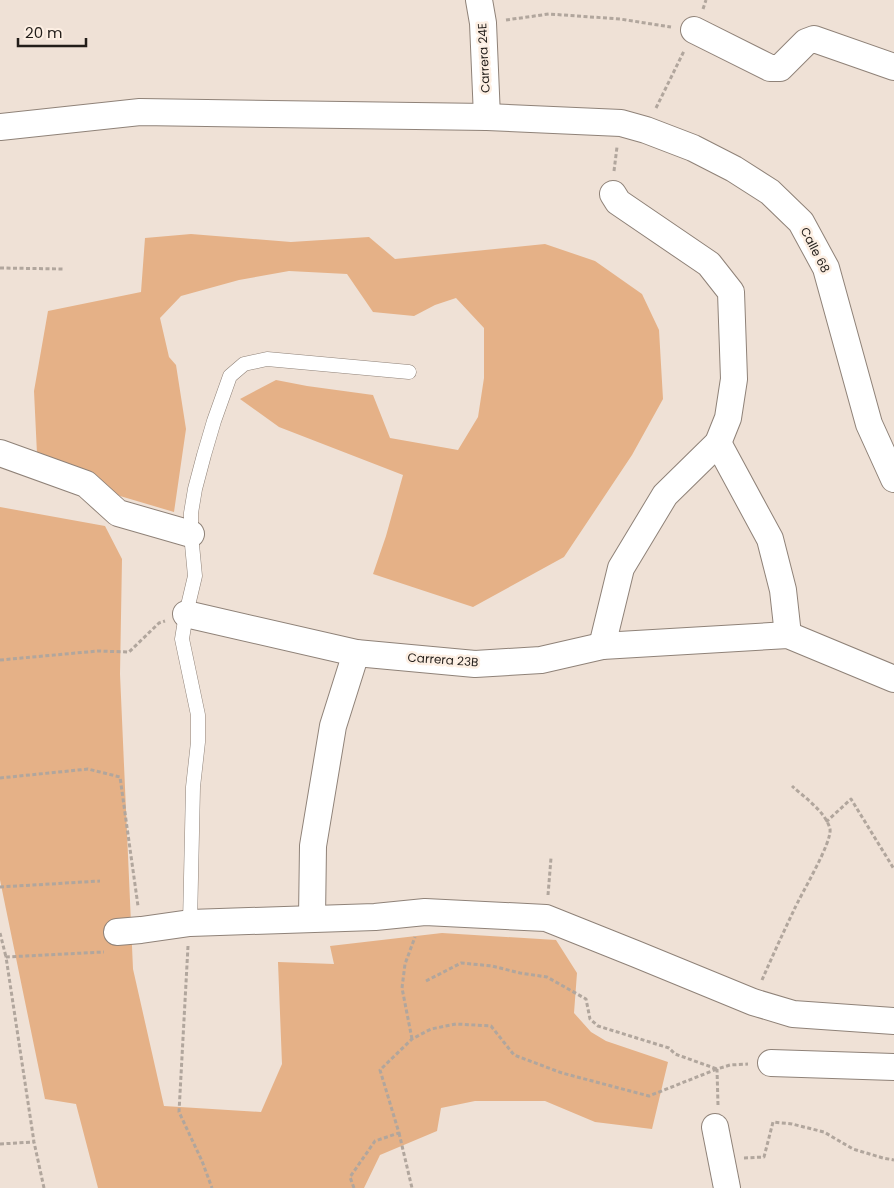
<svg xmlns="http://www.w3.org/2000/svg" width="894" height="1188" viewBox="0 0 894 1188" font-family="Poppins,sans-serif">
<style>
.green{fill:#e5b187}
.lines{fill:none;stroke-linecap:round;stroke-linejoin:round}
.lane-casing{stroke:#8f8278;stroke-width:15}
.street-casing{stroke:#8f8278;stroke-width:28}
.path{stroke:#b1a69d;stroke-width:3;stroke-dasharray:4 2.5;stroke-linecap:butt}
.lane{stroke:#fff;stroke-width:14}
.street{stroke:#fff;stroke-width:26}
.labels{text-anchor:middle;stroke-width:5;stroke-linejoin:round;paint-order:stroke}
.street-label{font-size:12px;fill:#221d19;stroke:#fdefe3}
</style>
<rect width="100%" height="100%" fill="#efe1d6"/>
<g class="green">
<path d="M 191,234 L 291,242 L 369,237 L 395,259 L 545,244 L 595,261 L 642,294 L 659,330 L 663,399 L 632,455 L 564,557 L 473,607 L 373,574 L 386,536 L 403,475 L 279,427 L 240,399 L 276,380 L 307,386 L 373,395 L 390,438 L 458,450 L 478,417 L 484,378 L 484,328 L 456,298 L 435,305 L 414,316 L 373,312 L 347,274 L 289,271 L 239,280 L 181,296 L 160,318 L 169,357 L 176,365 L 186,429 L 174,512 L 120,496 L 37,454 L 34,391 L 48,311 L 141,292 L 145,238 Z"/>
<path d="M 0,507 L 105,526 L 122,559 L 120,674 L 133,969 L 164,1106 L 261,1112 L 282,1064 L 278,962 L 334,964 L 330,946 L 442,933 L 556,940 L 577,973 L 574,1013 L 591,1032 L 606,1041 L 668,1062 L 652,1129 L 595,1122 L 545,1101 L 475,1101 L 441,1108 L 437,1131 L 380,1155 L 364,1188 L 98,1188 L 76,1104 L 45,1099 L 0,880 Z"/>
</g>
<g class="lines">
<defs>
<path id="lane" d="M 190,923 L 193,787 L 198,742 L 198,715 L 182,639 L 186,614 L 195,576 L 191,534 L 191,513 L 195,489 L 204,455 L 214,421 L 230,376 L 244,364 L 267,359 L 409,372"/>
<g id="street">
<path d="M 479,0 L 483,23 L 487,117"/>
<path d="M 694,30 L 770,68 L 780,68 L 806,42 L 814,39 L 894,67"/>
<path d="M 0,127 L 140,112 L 487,117 L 621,123 L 646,130 L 693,148 L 734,169 L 770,192 L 801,222 L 826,268 L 869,424 L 894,479"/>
<path d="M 718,443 L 770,539 L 783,590 L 788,635"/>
<path d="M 0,453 L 86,484 L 118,513 L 191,534"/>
<path d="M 186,614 L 356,653 L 475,664 L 541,660 L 602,646 L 788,635 L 894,679"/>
<path d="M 602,646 L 621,568 L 665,495 L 718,443 L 728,418 L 734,379 L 731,292 L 709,264 L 618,202 L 613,194"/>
<path d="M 312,918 L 313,846 L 333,726 L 356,653"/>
<path d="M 117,932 L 141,930 L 190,923 L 375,917 L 425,912 L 546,918 L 636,954 L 753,1002 L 793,1014 L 894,1021"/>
<path d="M 771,1063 L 894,1067"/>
<path d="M 715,1127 L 727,1188"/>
</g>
</defs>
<use href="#lane" class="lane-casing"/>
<use href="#street" class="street-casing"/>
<g class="path">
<path d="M 703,9 L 706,0"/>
<path d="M 506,20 L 549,14 L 620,19 L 671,27"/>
<path d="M 656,108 L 684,51"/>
<path d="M 614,171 L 617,147"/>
<path d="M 0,268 L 64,269"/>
<path d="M 0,660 L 98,651 L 129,652 L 159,623 L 165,621"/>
<path d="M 0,778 L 88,769 L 120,777 L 138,906"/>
<path d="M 826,822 L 851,799 L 894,869"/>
<path d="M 0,887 L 100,881"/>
<path d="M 548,895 L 551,858"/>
<path d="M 0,933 L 6,957"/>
<path d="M 188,946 L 179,1112 L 202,1161 L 212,1188"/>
<path d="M 762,980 C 772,957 783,933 794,910 C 801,894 832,843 830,829 C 826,812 804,797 792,786"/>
<path d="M 426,981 L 461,963 L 492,966 L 520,973 L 547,977 L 586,999 L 590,1019 L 598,1026 L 669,1048 L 675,1054 L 717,1069"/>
<path d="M 412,1039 L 402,988 L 405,964 L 415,937"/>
<path d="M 718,1105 L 717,1069 L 730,1065 L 748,1064"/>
<path d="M 399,1133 L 412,1188"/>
<path d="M 0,1144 L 34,1142"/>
<path d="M 744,1158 L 764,1157 L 773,1122 L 792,1124 L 824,1132 L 853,1149 L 883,1158 L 894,1160"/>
<path d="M 44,1188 L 34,1142 L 6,957 L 104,952"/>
<path d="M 354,1188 L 350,1177 L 375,1141 L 399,1133 L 380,1070 L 412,1039 L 431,1029 L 456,1024 L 491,1026 L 514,1055 L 562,1073 L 649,1096 L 717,1069"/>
</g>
<use href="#lane" class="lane"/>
<use href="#street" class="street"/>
</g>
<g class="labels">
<g class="street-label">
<text transform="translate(484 58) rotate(-93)" y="4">Carrera 24E</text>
<text transform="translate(815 250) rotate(63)" y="4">Calle 68</text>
<text transform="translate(443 660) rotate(4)" y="4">Carrera 23B</text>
</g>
</g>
<path d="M18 38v8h68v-8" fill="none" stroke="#221d19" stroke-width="2.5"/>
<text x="25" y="38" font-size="15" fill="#221d19" stroke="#fdefe3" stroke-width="4" paint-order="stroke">20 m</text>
</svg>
